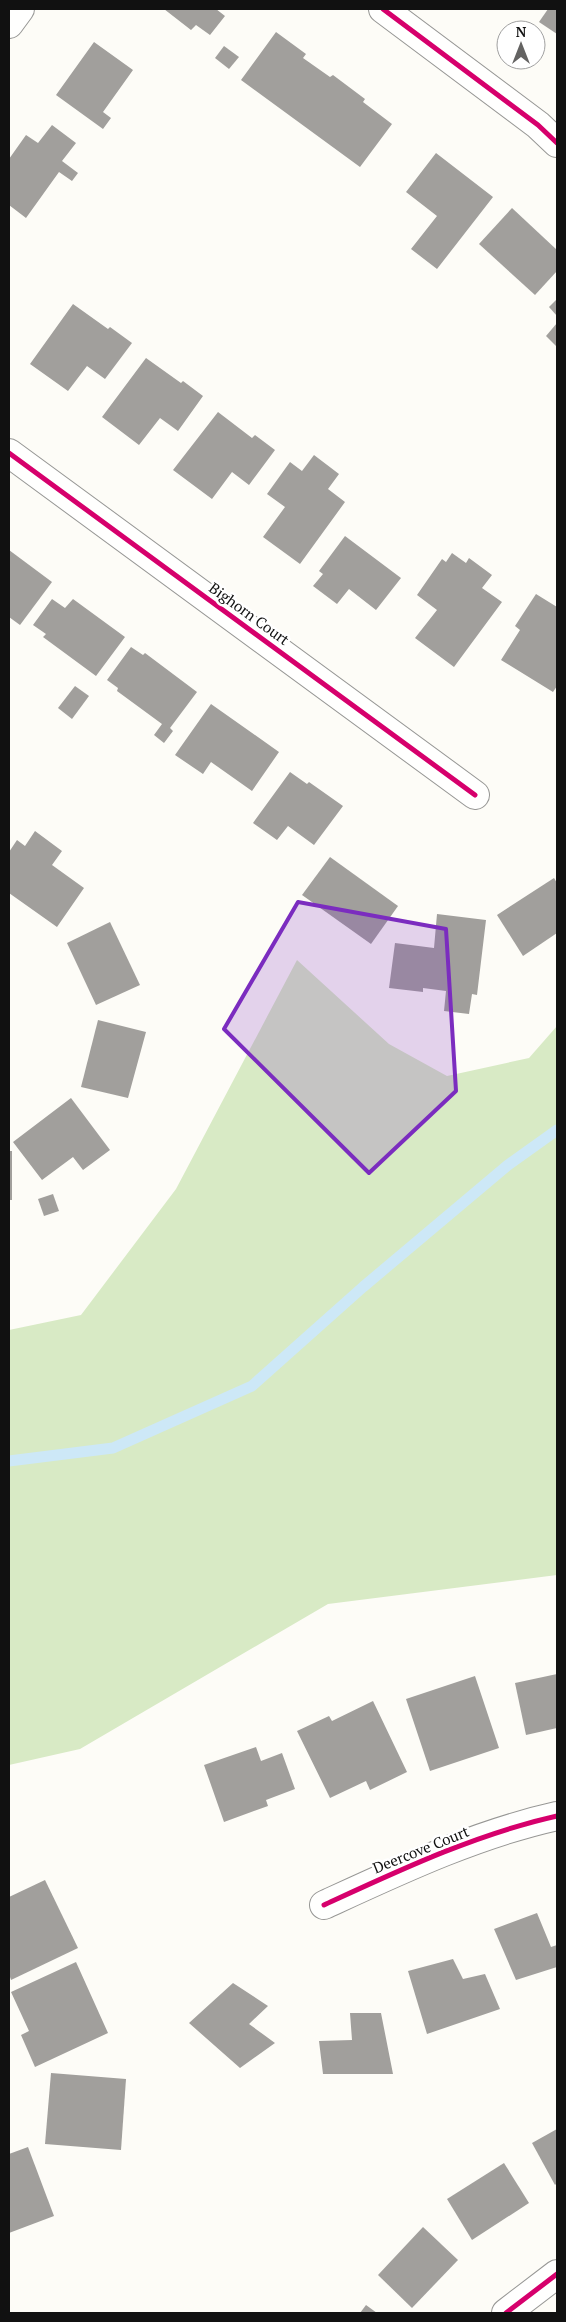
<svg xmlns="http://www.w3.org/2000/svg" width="566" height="2322" viewBox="0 0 566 2322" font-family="'PT Serif',serif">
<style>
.forest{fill:#d8eac5}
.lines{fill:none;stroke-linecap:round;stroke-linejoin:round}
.stream{stroke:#cde8f7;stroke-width:11}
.building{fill:#a19f9c}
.street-casing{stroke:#979795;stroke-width:30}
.street{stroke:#fffffe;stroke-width:28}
.cycleway-casing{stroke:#fff;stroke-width:8}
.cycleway{stroke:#d6006c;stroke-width:5}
.marked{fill:#7b2cbf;fill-opacity:0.2;stroke:#7b2cbf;stroke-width:4;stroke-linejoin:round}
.labels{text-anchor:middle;stroke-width:5;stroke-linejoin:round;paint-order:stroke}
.street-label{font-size:15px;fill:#111;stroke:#fff}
</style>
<rect width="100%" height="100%" fill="#fdfcf7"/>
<path class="forest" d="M 297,960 L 389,1044 L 447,1076 L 529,1058 L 557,1026 L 557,1575 L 328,1604 L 80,1749 L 9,1765 L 9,1330 L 81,1315 L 176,1189 Z"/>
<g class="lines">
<path class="stream" d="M 9,1461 L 113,1448 L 252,1386 L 363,1287 L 508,1165 L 557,1130"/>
</g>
<g class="building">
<path d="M 164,9 L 216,9 L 225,16 L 210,35 L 196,25 L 191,30 Z"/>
<path d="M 548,9 L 557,9 L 557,34 L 539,22 Z"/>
<path d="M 276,32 L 306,54 L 303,58 L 330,77 L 333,75 L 365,99 L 363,102 L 392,124 L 360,167 L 241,80 Z"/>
<path d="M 94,42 L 133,70 L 103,112 L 111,118 L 103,129 L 56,95 Z"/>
<path d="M 224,46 L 239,57 L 229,69 L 215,58 Z"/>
<path d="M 52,125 L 76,143 L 62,161 L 78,173 L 72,181 L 59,172 L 26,218 L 9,205 L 9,159 L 26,135 L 38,143 Z"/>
<path d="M 436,153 L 493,197 L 437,269 L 411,249 L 437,216 L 406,192 Z"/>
<path d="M 512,208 L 557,250 L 557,271 L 535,295 L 479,244 Z"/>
<path d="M 557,299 L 557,316 L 549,307 Z"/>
<path d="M 73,304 L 108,329 L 110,327 L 132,343 L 105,379 L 87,366 L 68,391 L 30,364 Z"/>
<path d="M 557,323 L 557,347 L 546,336 Z"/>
<path d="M 146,358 L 181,383 L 183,381 L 203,396 L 178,431 L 160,418 L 139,445 L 102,417 Z"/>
<path d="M 218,412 L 252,438 L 255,435 L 275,450 L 249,485 L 232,472 L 212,499 L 173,470 Z"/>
<path d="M 314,455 L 339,474 L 328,489 L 345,502 L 300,564 L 263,537 L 285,507 L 267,494 L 290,462 L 302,471 Z"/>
<path d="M 345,536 L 401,578 L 376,610 L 349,589 L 337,604 L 313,586 L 323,574 L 319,571 Z"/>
<path d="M 9,550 L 52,582 L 20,625 L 9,617 Z"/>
<path d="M 452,553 L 466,563 L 469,558 L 492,575 L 482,588 L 502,602 L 454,667 L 415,638 L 437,610 L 417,595 L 442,559 L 446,562 Z"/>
<path d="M 536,594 L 557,607 L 557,686 L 553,692 L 501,660 L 520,630 L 515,626 Z"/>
<path d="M 52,599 L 65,608 L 73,599 L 125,637 L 96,676 L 43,637 L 46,634 L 33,625 Z"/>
<path d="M 131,647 L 143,655 L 145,653 L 197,692 L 170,728 L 173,731 L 164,743 L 154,735 L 162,724 L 117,691 L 118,688 L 107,680 Z"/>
<path d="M 75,686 L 89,696 L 72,719 L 58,708 Z"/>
<path d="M 211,704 L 279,752 L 252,791 L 211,762 L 203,774 L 175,755 Z"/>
<path d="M 290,772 L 307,784 L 309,782 L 343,806 L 314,845 L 288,826 L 277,840 L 253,823 Z"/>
<path d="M 35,831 L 62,851 L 52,865 L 84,888 L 57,927 L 9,893 L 9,852 L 17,840 L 25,846 Z"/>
<path d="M 330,857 L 398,906 L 371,944 L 302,895 Z"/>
<path d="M 554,878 L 557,883 L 557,933 L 523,956 L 497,915 Z"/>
<path d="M 437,914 L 486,920 L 477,995 L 472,994 L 469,1014 L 444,1011 L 446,991 L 423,988 L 423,992 L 389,988 L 395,943 L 434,948 Z"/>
<path d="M 110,922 L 140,985 L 96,1005 L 67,943 Z"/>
<path d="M 98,1020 L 146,1032 L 128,1098 L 81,1087 Z"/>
<path d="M 71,1098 L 110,1150 L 83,1170 L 73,1157 L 42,1180 L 13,1142 Z"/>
<rect x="9" y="1151" width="3" height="49"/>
<path d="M 53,1194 L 59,1211 L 44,1216 L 38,1199 Z"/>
<path d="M 557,1674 L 557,1728 L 526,1735 L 515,1683 Z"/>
<path d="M 475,1676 L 499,1748 L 430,1771 L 406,1699 Z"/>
<path d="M 373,1701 L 407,1772 L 370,1790 L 366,1781 L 330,1798 L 297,1731 L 329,1716 L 332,1721 Z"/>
<path d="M 256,1747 L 261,1761 L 282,1753 L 295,1789 L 266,1800 L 268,1806 L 224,1822 L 204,1765 Z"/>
<path d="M 45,1880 L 78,1948 L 11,1980 L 9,1974 L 9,1897 Z"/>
<path d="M 537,1913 L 551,1947 L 557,1945 L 557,1967 L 516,1980 L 494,1929 Z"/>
<path d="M 453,1959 L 463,1979 L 485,1974 L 500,2009 L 427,2034 L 408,1971 Z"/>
<path d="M 76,1962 L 108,2033 L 35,2067 L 21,2035 L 29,2031 L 11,1992 Z"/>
<path d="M 233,1983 L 268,2006 L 249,2024 L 275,2043 L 240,2068 L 189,2023 Z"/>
<path d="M 350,2013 L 381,2013 L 393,2074 L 323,2074 L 319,2041 L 352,2040 Z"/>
<path d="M 51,2073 L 126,2079 L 121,2150 L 45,2144 Z"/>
<path d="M 557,2129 L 557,2183 L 555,2185 L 532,2143 Z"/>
<path d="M 28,2147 L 54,2216 L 9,2233 L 9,2154 Z"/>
<path d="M 504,2163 L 529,2203 L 472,2240 L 447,2199 Z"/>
<path d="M 423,2227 L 458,2260 L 412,2308 L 378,2275 Z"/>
<path d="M 366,2305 L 377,2313 L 360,2313 Z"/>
</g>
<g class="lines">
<defs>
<g id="street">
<path d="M 383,9 L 538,125 L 557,143"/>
<path d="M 9,24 L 20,9"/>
<path d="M 9,453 L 475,795"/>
<path d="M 324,1905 C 400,1870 476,1834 557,1816"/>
<path d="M 506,2313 L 557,2274"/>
</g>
</defs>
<use href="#street" class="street-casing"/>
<use href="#street" class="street"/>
<defs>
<g id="cycleway">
<path d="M 383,9 L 538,125 L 557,143"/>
<path d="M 9,453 L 475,795"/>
<path d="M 324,1905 C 400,1870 476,1834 557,1816"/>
<path d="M 506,2313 L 557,2274"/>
</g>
</defs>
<use href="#cycleway" class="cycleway-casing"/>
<use href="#cycleway" class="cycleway"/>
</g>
<path class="marked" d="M 298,902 L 446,929 L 456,1091 L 369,1173 L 224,1029 Z"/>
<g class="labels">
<g class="street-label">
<text transform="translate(249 614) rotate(36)" y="5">Bighorn Court</text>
<text transform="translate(421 1850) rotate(-22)" y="5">Deercove Court</text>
</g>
</g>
<rect width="566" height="2322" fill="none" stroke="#111111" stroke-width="20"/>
<g transform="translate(521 45)"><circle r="24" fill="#ffffff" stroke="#a0a0a0"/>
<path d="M0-4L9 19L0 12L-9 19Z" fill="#646362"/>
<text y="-8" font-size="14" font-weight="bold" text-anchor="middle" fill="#111111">N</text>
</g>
</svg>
